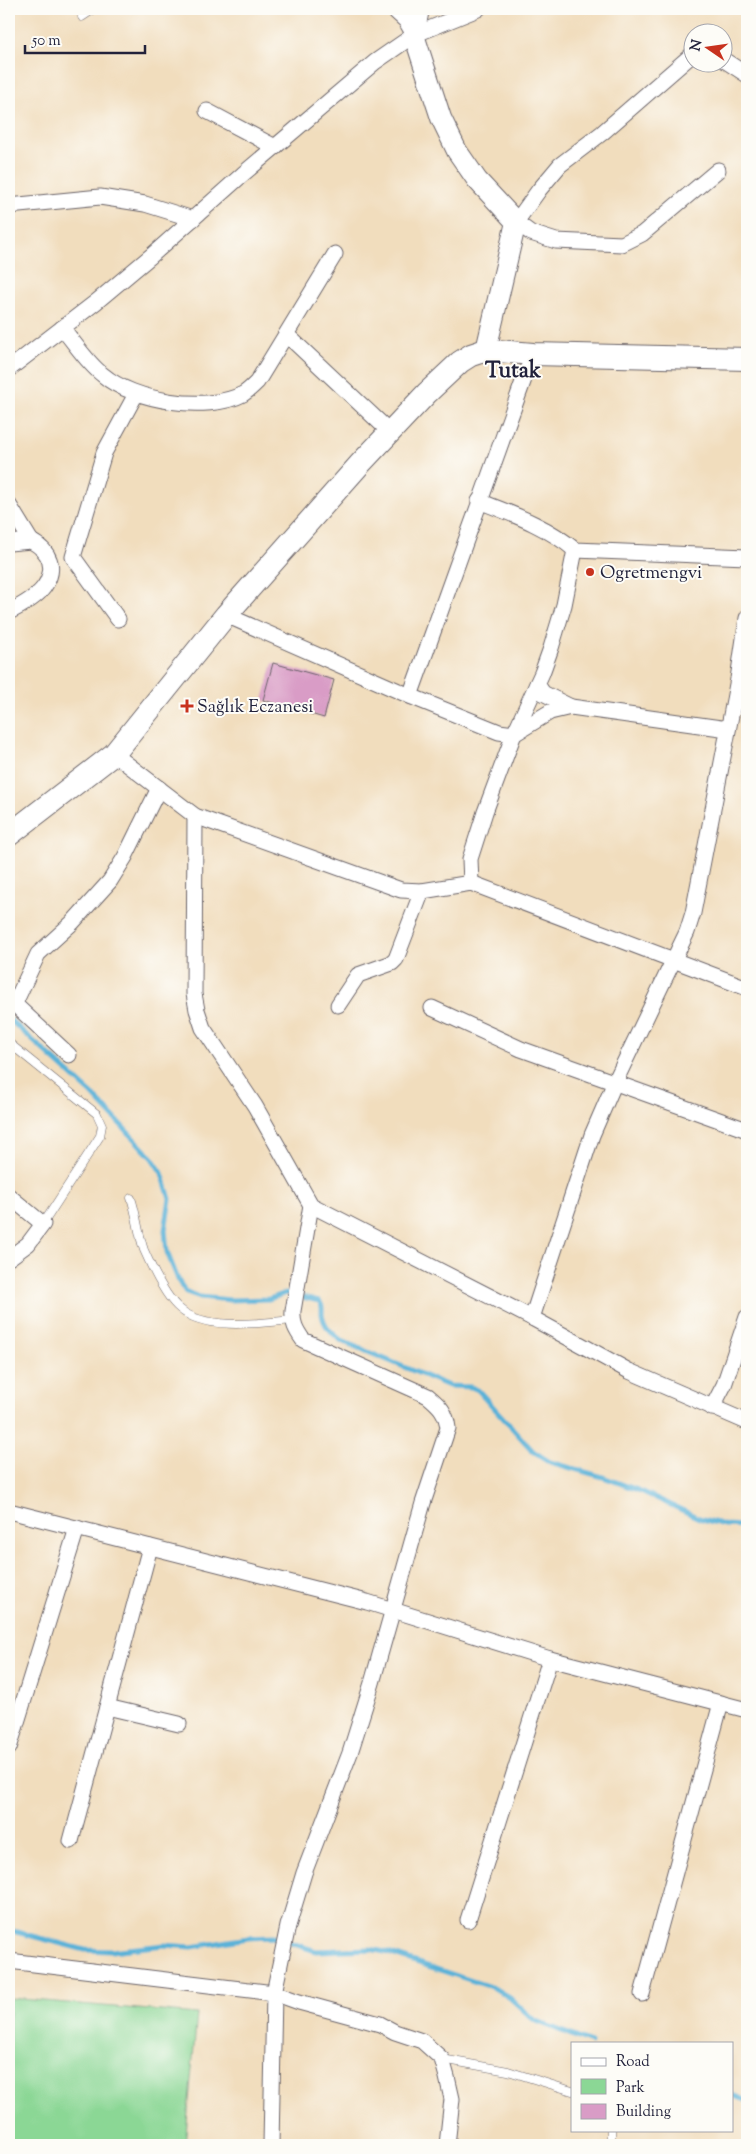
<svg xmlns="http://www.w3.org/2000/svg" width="756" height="2154" viewBox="0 0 756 2154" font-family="'Sorts Mill Goudy',serif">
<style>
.green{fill:#8bd795;stroke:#567c68}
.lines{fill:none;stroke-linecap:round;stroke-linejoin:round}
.stream{stroke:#5cb2d8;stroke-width:5}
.building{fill:#d99cc6}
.service-casing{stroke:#6a6368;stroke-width:9}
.minor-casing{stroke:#6a6368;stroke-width:17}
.tertiary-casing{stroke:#6a6368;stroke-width:22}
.secondary-casing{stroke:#6a6368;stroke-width:24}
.service{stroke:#fff;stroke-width:8}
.minor{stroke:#fff;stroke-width:15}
.tertiary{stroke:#fff;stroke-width:20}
.secondary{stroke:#fff;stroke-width:22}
.poi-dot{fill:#c8321e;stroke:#fdfcf7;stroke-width:2}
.labels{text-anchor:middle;stroke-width:4;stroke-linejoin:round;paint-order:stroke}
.poi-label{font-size:18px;fill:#22223b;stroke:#fdfcf7;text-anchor:start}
.district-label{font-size:22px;font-weight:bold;fill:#22223b;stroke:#fdfcf7}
</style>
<rect width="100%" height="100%" fill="#fdfcf7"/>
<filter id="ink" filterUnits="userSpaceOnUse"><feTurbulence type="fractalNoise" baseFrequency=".02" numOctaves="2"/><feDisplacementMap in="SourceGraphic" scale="10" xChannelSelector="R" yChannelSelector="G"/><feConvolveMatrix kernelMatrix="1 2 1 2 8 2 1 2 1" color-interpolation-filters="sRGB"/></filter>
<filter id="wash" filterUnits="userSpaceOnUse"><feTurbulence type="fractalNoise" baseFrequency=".0096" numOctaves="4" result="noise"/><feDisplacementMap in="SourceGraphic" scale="20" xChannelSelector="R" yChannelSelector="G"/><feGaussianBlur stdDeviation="1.12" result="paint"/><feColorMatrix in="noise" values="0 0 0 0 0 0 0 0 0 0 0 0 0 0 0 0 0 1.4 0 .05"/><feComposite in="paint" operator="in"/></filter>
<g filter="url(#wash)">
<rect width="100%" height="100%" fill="#f1ddbd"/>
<path class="green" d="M 9,1998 L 197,2014 L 185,2145 L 58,2145 L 9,2141 Z"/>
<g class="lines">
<g class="stream">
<path d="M 9,1019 L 92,1094 L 152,1158 L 162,1173 L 170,1199 L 165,1230 L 167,1252 L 179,1282 L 186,1292 L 200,1297 L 230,1300 L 269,1299 L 286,1293 L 319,1301 C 323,1306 322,1308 322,1314 C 324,1327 332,1333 342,1341 L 449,1386 L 471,1387 L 478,1390 L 523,1440 L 533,1451 L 550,1462 L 603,1477 L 643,1492 L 699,1518 L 724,1525 L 747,1526"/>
<path d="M 9,1930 L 85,1950 L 111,1951 L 164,1945 L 192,1947 L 248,1938 L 273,1937 L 316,1951 L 370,1949 L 385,1952 L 494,1988 L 510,1998 L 534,2020 L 591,2043"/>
<path d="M 732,2095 L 747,2101"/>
</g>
</g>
<g id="blocks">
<path class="building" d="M 273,663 L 334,680 L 324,718 L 263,700 Z"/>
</g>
</g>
<g filter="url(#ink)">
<use href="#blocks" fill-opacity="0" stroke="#6a6368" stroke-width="1"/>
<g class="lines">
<defs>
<g id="service">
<path d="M 82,17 L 94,9"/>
<path d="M 9,1043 L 97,1114 L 102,1125 L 100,1136 L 43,1224"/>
<path d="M 131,1198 C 137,1215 138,1233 144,1250 C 151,1266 166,1298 180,1309 C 204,1331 262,1323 292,1320"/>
<path d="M 442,2059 L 508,2071 L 572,2091"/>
<path d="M 611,2130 L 611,2145"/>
</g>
<g id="minor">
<path d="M 393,9 L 406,21 L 414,35"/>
<path d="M 694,53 L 602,133 L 560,165 L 539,190 L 516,222 L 531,233 L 556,241 L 622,244 L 642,234 L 718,170"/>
<path d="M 724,60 L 747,75"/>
<path d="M 207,111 L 275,147"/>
<path d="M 9,206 L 100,197 L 145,204 L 193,219"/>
<path d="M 62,328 C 75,343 87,363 103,375 C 133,401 207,413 243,394 C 248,391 253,386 257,382 L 335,254"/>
<path d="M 287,335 L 389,431"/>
<path d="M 9,369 L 96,302 L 151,256 L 243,174 L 375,62 L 414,35 L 478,9"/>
<path d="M 479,501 C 512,514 547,526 575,550 L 747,557"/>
<path d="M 9,505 L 31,541"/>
<path d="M 9,543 L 31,541 C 50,551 57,568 44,587 C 36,598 21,606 9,612"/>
<path d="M 226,615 L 410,696 L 499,732 L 514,734 L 550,712 L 571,707 L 728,729"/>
<path d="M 118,619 L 73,557 L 104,453 L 136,394"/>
<path d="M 537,684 L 543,693 L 571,707"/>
<path d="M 410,696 L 533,354"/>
<path d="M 114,754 L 195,816 L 401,890 L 422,891 L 471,883 L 747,988"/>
<path d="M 195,816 L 194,994 L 197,1010 L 203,1028 L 255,1106 L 311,1205 L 532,1318 L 629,1371 L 747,1422"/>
<path d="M 471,883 L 470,859 L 485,812 L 514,734 L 542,673 L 551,648 L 564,605 L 575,550"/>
<path d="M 9,999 L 69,1055"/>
<path d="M 15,1003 L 38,954 L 72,923 L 110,881 L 125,857 L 159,788"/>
<path d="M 338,1005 L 358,975 L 392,963 L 396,959 L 422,891"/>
<path d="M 432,1008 L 521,1049 L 747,1130"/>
<path d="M 9,1196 L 43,1224 L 28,1244 L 9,1258"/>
<path d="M 532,1318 L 592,1135 L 615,1082 L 687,932 L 693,913 L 738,679 L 747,618"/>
<path d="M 712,1408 L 724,1385 L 747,1317"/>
<path d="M 9,1511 L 367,1602 L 550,1659 L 747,1710"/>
<path d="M 107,1707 L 179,1724"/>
<path d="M 9,1748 L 77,1528"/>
<path d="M 71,1841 L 150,1547"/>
<path d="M 468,1920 L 550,1659"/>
<path d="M 9,1961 L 274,1993 L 299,2002 L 380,2024 L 395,2032 L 422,2041 L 442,2059 L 447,2077 L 452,2099 L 447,2145"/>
<path d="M 642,1994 L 721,1703"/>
<path d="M 271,2145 L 274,1993 L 288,1926 L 304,1873 L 350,1753 L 372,1683 L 423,1503 L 448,1428 C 446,1412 440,1406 428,1396 L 303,1340 C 296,1330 292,1323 293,1311 L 311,1205"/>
</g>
<path id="tertiary" d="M 419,9 L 414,35 L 441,118 L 457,151 L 477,180 L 516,222 L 486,350"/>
<path id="secondary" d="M 9,835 L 114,754 L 226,615 L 360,464 L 427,393 L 460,362 L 471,355 L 486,350 L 533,354 L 747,359"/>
</defs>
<use href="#service" class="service-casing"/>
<use href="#minor" class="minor-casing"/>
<use href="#tertiary" class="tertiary-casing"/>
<use href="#secondary" class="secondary-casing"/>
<use href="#service" class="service"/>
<use href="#minor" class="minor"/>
<use href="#tertiary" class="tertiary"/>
<use href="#secondary" class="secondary"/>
</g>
</g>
<g class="poi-dot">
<circle cx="590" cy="572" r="5"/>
<path d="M184.5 698.5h5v5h5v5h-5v5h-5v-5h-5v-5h5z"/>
</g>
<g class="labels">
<g class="poi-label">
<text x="600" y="578">Ogretmengvi</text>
<text x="197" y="712">Sağlık Eczanesi</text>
</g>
<g class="district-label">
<text x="513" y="377">Tutak</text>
</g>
</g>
<rect width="756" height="2154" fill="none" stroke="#fdfcf7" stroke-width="30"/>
<rect x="571" y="2042" width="162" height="90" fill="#fdfcf7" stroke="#a5a5ac"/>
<rect x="581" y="2058" width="25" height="8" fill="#ffffff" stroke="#a5a5ac"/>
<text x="616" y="2066" font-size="15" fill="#22223b">Road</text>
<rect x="581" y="2079" width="25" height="15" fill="#8bd795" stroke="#a5a5ac"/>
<text x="616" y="2092" font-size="15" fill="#22223b">Park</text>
<rect x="581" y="2104" width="25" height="15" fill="#d99cc6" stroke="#a5a5ac"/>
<text x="616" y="2116" font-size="15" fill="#22223b">Building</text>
<g transform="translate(708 48) rotate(283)"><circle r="24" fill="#fdfcf7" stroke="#a5a5ac"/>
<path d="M0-4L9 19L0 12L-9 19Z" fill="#c8321e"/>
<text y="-8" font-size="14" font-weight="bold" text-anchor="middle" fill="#22223b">N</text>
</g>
<path d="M25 45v8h120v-8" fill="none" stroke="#22223b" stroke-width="2.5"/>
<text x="32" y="45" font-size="15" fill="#22223b" stroke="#fdfcf7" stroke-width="4" paint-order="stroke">50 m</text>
</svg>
